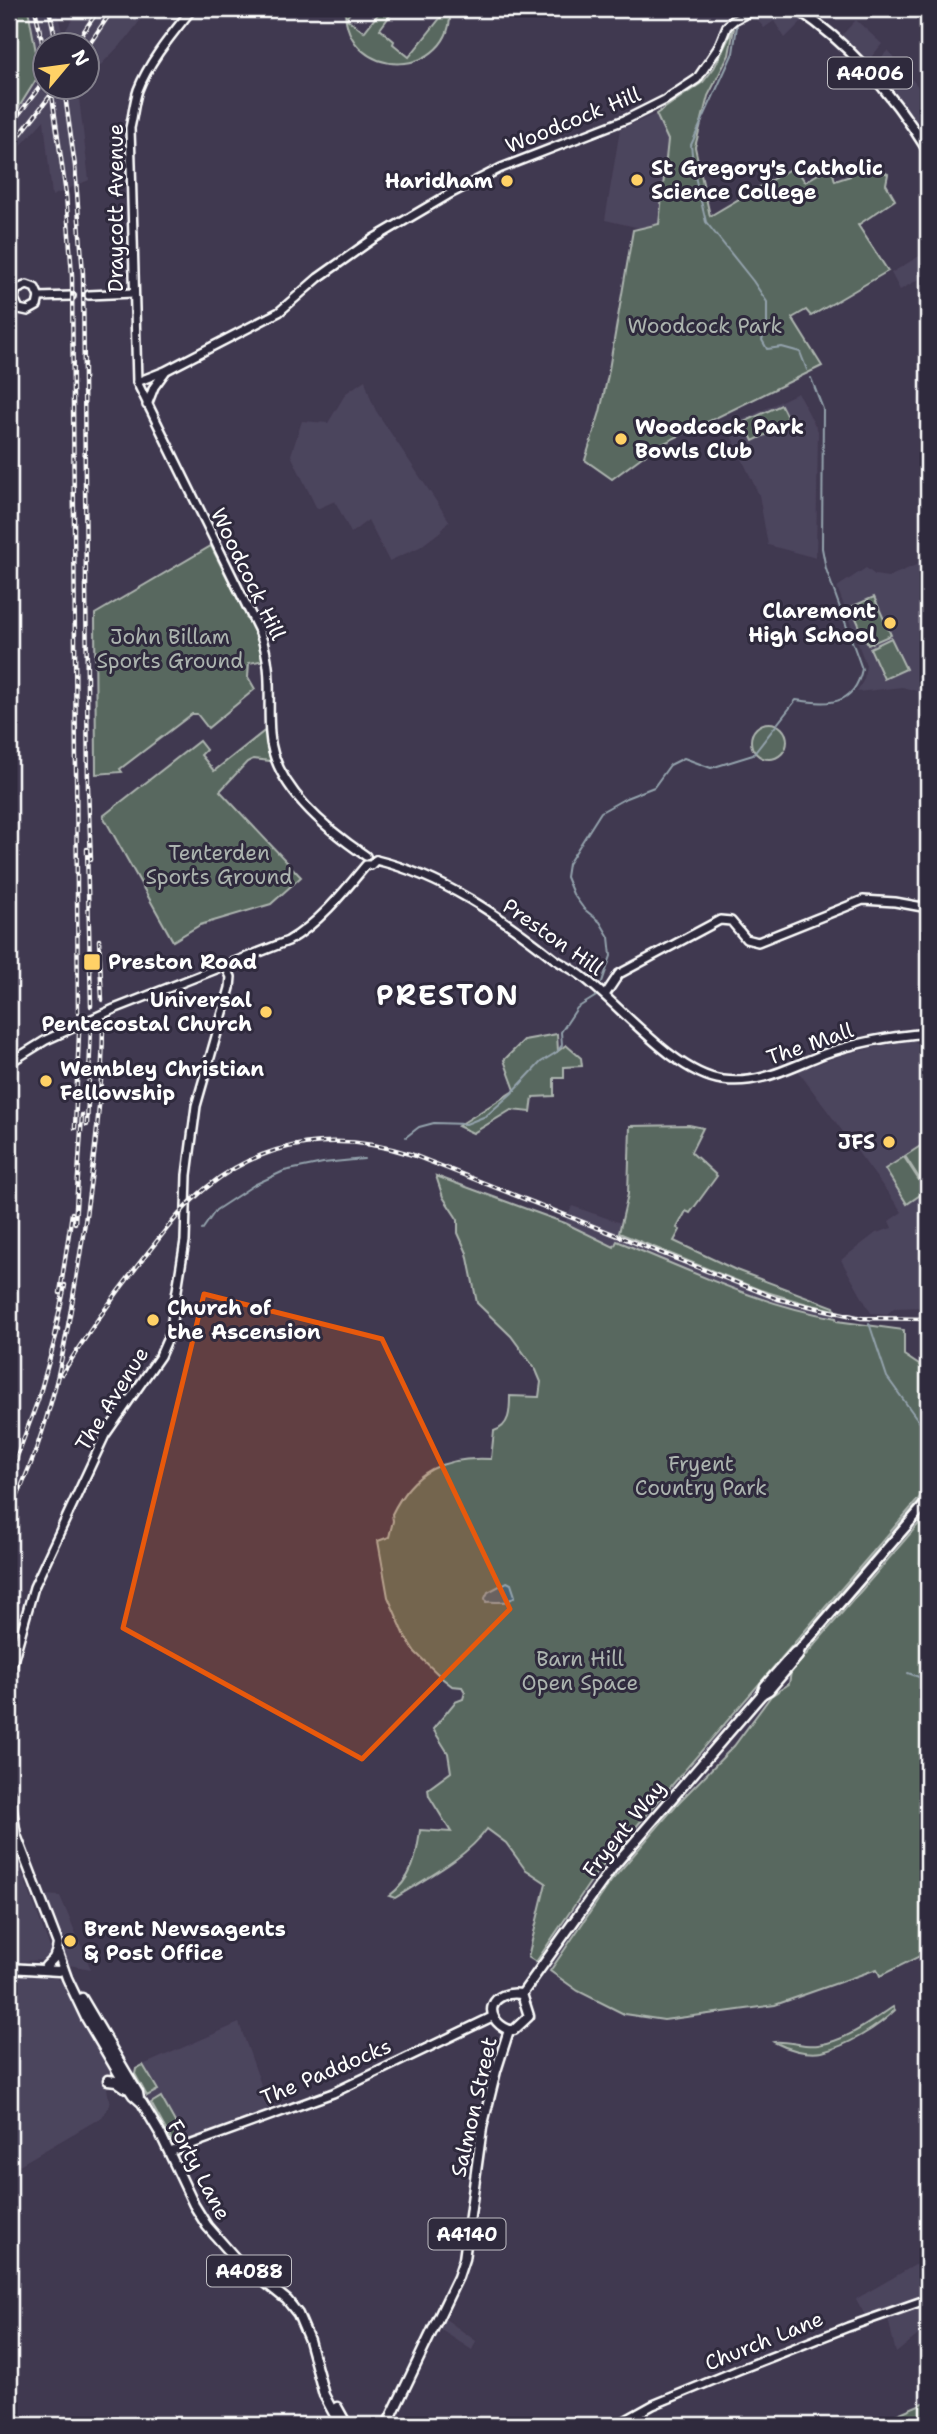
<svg xmlns="http://www.w3.org/2000/svg" width="937" height="2434" viewBox="0 0 937 2434" font-family="'Shantell Sans',sans-serif">
<style>
.built{fill:#4c445d}
.green{fill:#59685f;stroke:#acb4af;stroke-width:2}
.water{fill:#4b6474;stroke:#93a2ac;stroke-width:2}
.lines{fill:none;stroke-linecap:round;stroke-linejoin:round}
.stream{stroke:#93a2ac;stroke-width:2}
.secondary-tunnel{stroke:#534d62;stroke-width:7;stroke-dasharray:7 3.5;stroke-linecap:butt}
.secondary-casing{stroke:#fff;stroke-width:12}
.primary-casing{stroke:#fff;stroke-width:13}
.secondary{stroke:#2f2a3d;stroke-width:7}
.primary{stroke:#2f2a3d;stroke-width:8}
.rail-casing{stroke:#fff;stroke-width:4.5}
.rail{stroke:#2f2a3d;stroke-width:2;stroke-dasharray:5;stroke-linecap:butt}
.marked{fill:#e8590c;fill-opacity:0.2;stroke:#e8590c;stroke-width:5;stroke-linejoin:round}
.poi-dot{fill:#ffd166;stroke:#2f2a3d;stroke-width:2.5}
.labels{text-anchor:middle;stroke-width:6;stroke-linejoin:round;paint-order:stroke}
.shield{fill:#2f2a3d;stroke:#c1bfc5;stroke-width:2}
.shield-label{font-size:19px;font-weight:bold;fill:#fff}
.street-label{font-size:21px;fill:#fff;stroke:#2f2a3d}
.poi-label{font-size:21px;font-weight:bold;fill:#fff;stroke:#2f2a3d;text-anchor:start}
.park-label{font-size:21px;fill:#acb4af;stroke:#2f2a3d}
.district-label{font-size:28px;font-weight:bold;letter-spacing:2px;fill:#fff;stroke:#2f2a3d}
</style>
<rect width="100%" height="100%" fill="#403950"/>
<filter id="ink" filterUnits="userSpaceOnUse"><feTurbulence type="fractalNoise" baseFrequency=".0143" numOctaves="2"/><feDisplacementMap in="SourceGraphic" scale="14" xChannelSelector="R" yChannelSelector="G"/><feConvolveMatrix kernelMatrix="1 2 1 2 8 2 1 2 1" color-interpolation-filters="sRGB"/></filter>
<g filter="url(#ink)">
<g class="built">
<path d="M 28,9 L 56,9 L 63,35 L 78,9 L 132,9 L 142,18 L 126,39 L 88,78 L 88,46 L 46,46 L 46,88 L 77,88 L 75,90 L 76,97 L 79,98 L 89,180 L 52,196 L 44,120 L 9,159 L 9,123 L 39,75 Z"/>
<path d="M 768,9 L 786,9 L 803,20 L 785,38 L 774,21 L 764,28 L 756,18 Z"/>
<path d="M 856,20 L 882,44 L 868,61 L 842,35 Z"/>
<path d="M 888,50 L 928,99 L 928,125 L 922,128 L 874,67 Z"/>
<path d="M 656,114 L 668,140 L 659,224 L 640,228 L 605,220 L 620,129 Z"/>
<path d="M 923,254 L 928,263 L 928,274 L 900,290 L 891,273 Z"/>
<path d="M 365,380 L 370,397 L 376,411 L 450,522 L 448,521 L 441,531 L 420,547 L 389,561 L 368,520 L 351,533 L 335,501 L 317,509 L 291,455 L 302,421 L 328,423 L 346,393 Z"/>
<path d="M 798,393 L 818,431 L 816,558 L 768,545 L 759,495 L 727,427 Z"/>
<path d="M 928,560 L 928,694 L 902,687 L 857,692 L 864,679 L 866,665 L 837,587 L 866,568 L 875,575 L 888,577 Z"/>
<path d="M 911,1039 L 920,1045 L 928,1058 L 928,1307 L 894,1308 L 887,1314 L 871,1313 L 841,1260 L 876,1233 L 892,1228 L 889,1221 L 902,1212 L 798,1071 L 842,1055 Z"/>
<path d="M 572,1206 L 673,1241 L 736,1270 L 834,1307 L 836,1321 L 795,1314 L 622,1251 L 565,1223 Z"/>
<path d="M 9,1838 L 51,1950 L 50,1956 L 45,1960 L 9,1962 Z"/>
<path d="M 43,1895 L 60,1896 L 91,1969 L 69,1965 Z"/>
<path d="M 9,1972 L 45,1972 L 61,1981 L 89,2033 L 109,2062 L 109,2069 L 119,2081 L 107,2088 L 110,2105 L 102,2117 L 9,2171 L 9,2036 L 15,2034 L 16,2019 L 14,1992 L 9,1992 Z"/>
<path d="M 239,2023 L 270,2110 L 185,2140 L 162,2097 L 151,2103 L 147,2096 L 157,2090 L 143,2065 Z"/>
<path d="M 927,2258 L 928,2327 L 896,2353 L 886,2310 L 866,2317 L 856,2299 Z"/>
<path d="M 444,2318 L 476,2341 L 472,2350 L 438,2328 Z"/>
</g>
<g class="green">
<path d="M 9,9 L 28,9 L 39,68 L 39,75 L 9,123 Z"/>
<path d="M 345,9 L 353,9 L 346,18 L 364,32 L 382,9 L 393,9 L 394,10 L 380,29 L 394,41 L 393,44 L 409,57 L 445,12 L 441,9 L 450,9 C 455,78 346,85 345,9 Z"/>
<path d="M 734,28 L 729,55 L 708,96 L 695,147 L 710,216 L 795,166 L 805,182 L 831,166 L 835,181 L 850,176 L 847,164 L 869,165 L 888,174 L 886,184 L 895,200 L 858,225 L 888,271 L 811,316 L 806,310 L 792,318 L 822,366 L 654,448 L 612,479 L 585,460 L 600,412 L 608,375 L 633,230 L 659,224 L 668,140 L 656,114 L 703,82 L 714,68 Z"/>
<path d="M 781,405 L 790,423 L 753,441 L 744,422 Z"/>
<path d="M 211,546 L 257,637 L 265,660 L 249,663 L 248,677 L 255,689 L 208,728 L 197,714 L 192,714 L 120,769 L 122,772 L 96,774 L 95,614 Z"/>
<path d="M 874,597 L 891,635 L 868,645 L 851,607 Z"/>
<path d="M 891,638 L 906,669 L 884,679 L 870,648 Z"/>
<circle cx="769" cy="741" r="18"/>
<path d="M 267,729 L 271,761 L 253,759 L 247,762 L 220,791 L 301,877 L 271,904 L 200,925 L 173,941 L 103,816 L 199,741 L 206,750 L 201,755 L 214,771 Z"/>
<path d="M 557,1034 L 558,1051 L 566,1045 L 581,1058 L 582,1066 L 564,1067 L 564,1078 L 554,1078 L 554,1096 L 533,1097 L 531,1112 L 511,1110 L 473,1133 L 458,1126 L 515,1090 L 504,1060 L 524,1040 Z"/>
<path d="M 689,1125 L 703,1128 L 691,1152 L 717,1176 L 690,1213 L 686,1211 L 677,1228 L 680,1230 L 674,1241 L 736,1270 L 834,1307 L 835,1310 L 807,1304 L 760,1290 L 619,1233 L 628,1194 L 630,1126 Z"/>
<path d="M 928,1141 L 928,1192 L 905,1156 Z"/>
<path d="M 904,1157 L 926,1191 L 907,1204 L 885,1169 Z"/>
<path d="M 436,1176 L 565,1223 L 614,1247 L 617,1241 C 689,1270 759,1305 836,1318 L 837,1321 L 904,1330 L 904,1355 L 928,1371 L 928,1488 L 597,1872 L 536,1962 L 528,1957 L 546,1883 L 525,1869 L 506,1843 L 487,1829 C 465,1859 426,1878 395,1898 L 389,1896 C 412,1879 417,1857 420,1830 L 451,1832 L 429,1796 L 428,1789 L 451,1772 L 448,1753 L 433,1729 L 455,1702 L 463,1699 L 465,1692 L 462,1687 L 452,1686 L 443,1679 L 415,1652 L 406,1638 L 388,1597 L 378,1541 L 389,1537 L 393,1521 L 392,1514 C 413,1471 444,1456 491,1459 L 494,1431 C 510,1426 510,1411 510,1396 L 539,1397 L 541,1382 L 536,1370 L 511,1336 L 477,1303 L 467,1253 L 458,1233 L 458,1220 L 443,1197 Z"/>
<path d="M 928,1491 L 928,1496 L 788,1657 L 786,1656 Z"/>
<path d="M 928,1505 L 928,1509 L 797,1662 L 795,1660 Z"/>
<path d="M 928,1513 L 928,1952 L 880,1976 L 877,1969 L 775,2005 L 664,2020 L 624,2014 L 578,1991 L 550,1971 L 612,1880 L 678,1803 L 734,1746 L 771,1696 L 789,1684 L 791,1672 Z"/>
<path d="M 893,2007 L 895,2010 C 877,2028 847,2046 822,2052 C 806,2055 787,2049 774,2042 C 787,2040 803,2047 818,2045 C 846,2041 870,2022 893,2007 Z"/>
<path d="M 143,2065 L 158,2090 L 147,2096 L 135,2074 L 136,2069 Z"/>
<path d="M 161,2097 L 185,2140 L 178,2143 L 172,2141 L 151,2103 Z"/>
<path d="M 928,2401 L 928,2425 L 872,2425 Z"/>
</g>
<path class="water" d="M 507,1582 L 511,1584 L 515,1596 C 506,1605 498,1601 486,1602 L 485,1598 L 488,1592 Z"/>
<g class="lines">
<g class="stream">
<path d="M 737,26 L 733,53 L 691,145 L 694,172 L 706,222 L 753,281 L 767,302 L 767,326 L 762,340 L 767,349 L 782,347 L 800,352 L 807,370"/>
<path d="M 602,982 L 611,956 L 609,937 L 600,922 L 584,909 L 573,894 L 566,877 L 568,864 L 601,812 L 626,798 L 654,787 L 670,765 L 684,758 L 711,768 L 753,755 L 796,700 C 827,705 854,707 862,669 L 826,569 L 822,548 L 823,409 L 811,378"/>
<path d="M 406,1137 L 419,1127 L 434,1123 L 466,1124 L 486,1116 L 511,1094 L 541,1062 L 557,1052 L 562,1045 L 561,1032 L 577,1008 L 598,995"/>
<path d="M 202,1230 L 216,1210 L 254,1185 L 284,1171 L 323,1163 L 364,1159"/>
<path d="M 9,1298 L 14,1298"/>
<path d="M 869,1323 L 887,1377 L 928,1434"/>
<path d="M 908,1673 L 919,1677"/>
</g>
<path class="secondary-tunnel" d="M 71,296 L 89,295"/>
<defs>
<g id="secondary">
<path d="M 192,9 C 173,33 149,61 138,90 C 134,102 133,116 130,128 L 137,382 L 260,633 C 274,671 267,696 270,734 C 273,785 326,829 366,856"/>
<path d="M 89,295 L 133,293"/>
<path d="M 39,297 L 71,296"/>
<path d="M 14,299 L 19,309 L 28,311 L 37,306 L 39,297"/>
<path d="M 14,299 L 16,290 L 27,285 L 35,288 L 39,297"/>
<path d="M 137,382 L 165,371 L 279,312 L 318,278 L 373,239 L 448,195 L 501,168 L 627,119 L 665,100 L 697,79 L 718,48 L 727,26 L 734,20 L 755,9"/>
<path d="M 147,405 L 154,387 L 165,372"/>
<path d="M 376,860 C 442,876 499,915 552,957 C 561,964 573,969 583,977 C 621,1006 675,1074 723,1080 C 760,1085 790,1067 824,1054 C 857,1042 893,1036 928,1033"/>
<path d="M 605,995 L 619,974 L 720,920 L 731,921 L 746,939 L 758,942 L 863,900 L 895,902 L 928,908"/>
<path d="M 9,1063 L 46,1040 L 114,1009 L 288,941 C 319,923 343,893 366,865 L 371,865 L 376,860"/>
<path d="M 9,1676 L 34,1587 L 105,1435 L 160,1356 L 170,1333 L 185,1241 L 187,1175 L 196,1106 L 230,988 L 231,977 L 226,967"/>
<path d="M 170,2152 L 333,2093 L 492,2017"/>
<path d="M 617,2425 L 653,2405 L 738,2370 L 848,2327 L 928,2299"/>
</g>
<g id="primary">
<path d="M 797,9 C 852,45 894,96 928,151"/>
<path d="M 762,1694 L 765,1686 L 795,1652"/>
<path d="M 9,1791 L 16,1835 L 58,1944 L 57,1950 L 67,1978 L 86,2018 L 119,2074 L 133,2095 L 142,2103 L 161,2135 L 194,2205 L 207,2226 L 236,2259 L 287,2300 L 298,2314 L 309,2340 L 324,2395 L 340,2425"/>
<path d="M 46,1966 L 54,1958 L 57,1950"/>
<path d="M 9,1968 L 59,1971 L 63,1968"/>
<path d="M 522,1994 L 612,1868 L 762,1694 L 769,1690 L 798,1656 L 800,1649 L 928,1501"/>
<path d="M 82,1998 L 138,2093 L 139,2099"/>
<path d="M 509,2030 C 480,2017 491,1989 522,1994"/>
<path d="M 509,2030 L 514,2030 L 529,2016 L 522,1994"/>
<path d="M 108,2080 L 116,2081 L 126,2088"/>
<path d="M 337,2407 L 347,2425"/>
<path d="M 387,2425 L 458,2277 L 464,2259 L 482,2128 L 496,2071 L 509,2030"/>
</g>
</defs>
<use href="#secondary" class="secondary-casing"/>
<use href="#primary" class="primary-casing"/>
<use href="#secondary" class="secondary"/>
<use href="#primary" class="primary"/>
<defs>
<g id="rail">
<path d="M 35,9 L 46,60"/>
<path d="M 49,9 L 57,46"/>
<path d="M 74,46 L 99,9"/>
<path d="M 88,46 L 113,9"/>
<path d="M 51,88 L 66,194 L 72,275 L 78,1012"/>
<path d="M 64,88 L 75,166 L 83,274 L 88,788 L 91,860"/>
<path d="M 9,127 L 46,79"/>
<path d="M 9,149 L 50,96"/>
<path d="M 87,849 L 91,1006"/>
<path d="M 99,940 L 102,1000"/>
<path d="M 87,1125 L 91,1027"/>
<path d="M 75,1128 L 79,1033"/>
<path d="M 75,1223 L 82,1115"/>
<path d="M 60,1293 L 72,1213"/>
<path d="M 54,1336 L 65,1285"/>
<path d="M 62,1374 C 86,1335 113,1297 142,1260 C 162,1235 181,1208 206,1188 C 267,1138 340,1131 413,1155 L 778,1299 L 861,1318 L 928,1319"/>
<path d="M 9,1478 L 38,1400 L 58,1329"/>
<path d="M 9,1513 C 56,1419 68,1332 84,1229 C 94,1161 103,1091 103,1021"/>
</g>
</defs>
<use href="#rail" class="rail-casing"/>
<use href="#rail" class="rail"/>
</g>
</g>
<path class="marked" d="M 204,1294 L 382,1339 L 510,1609 L 362,1759 L 123,1628 Z"/>
<g class="poi-dot">
<circle cx="637" cy="180" r="7"/>
<circle cx="507" cy="181" r="7"/>
<circle cx="621" cy="439" r="7"/>
<circle cx="890" cy="623" r="7"/>
<rect x="83" y="953" width="18" height="18" rx="3.5"/>
<circle cx="266" cy="1012" r="7"/>
<circle cx="46" cy="1081" r="7"/>
<circle cx="889" cy="1142" r="7"/>
<circle cx="153" cy="1320" r="7"/>
<circle cx="70" cy="1941" r="7"/>
</g>
<g class="labels">
<g class="shield">
<rect x="828" y="57.5" width="84" height="31" rx="5"/>
<rect x="428.5" y="2218.5" width="77" height="31" rx="5"/>
<rect x="207" y="2255.5" width="84" height="31" rx="5"/>
</g>
<g class="shield-label">
<text x="870" y="80">A4006</text>
<text x="467" y="2241">A4140</text>
<text x="249" y="2278">A4088</text>
</g>
<g class="street-label">
<text transform="translate(573 120) rotate(-22)" y="7">Woodcock Hill</text>
<text transform="translate(116 208) rotate(-90)" y="7">Draycott Avenue</text>
<text transform="translate(248 574) rotate(64)" y="7">Woodcock Hill</text>
<text transform="translate(553 937) rotate(35)" y="7">Preston Hill</text>
<text transform="translate(810 1044) rotate(-19)" y="7">The Mall</text>
<text transform="translate(112 1399) rotate(-58)" y="7">The Avenue</text>
<text transform="translate(624 1829) rotate(-51)" y="7">Fryent Way</text>
<text transform="translate(326 2072) rotate(-23)" y="7">The Paddocks</text>
<text transform="translate(474 2107) rotate(-77)" y="7">Salmon Street</text>
<text transform="translate(199 2170) rotate(62)" y="7">Forty Lane</text>
<text transform="translate(764 2341) rotate(-22)" y="7">Church Lane</text>
</g>
<g class="poi-label">
<text x="651" y="175">St Gregory's Catholic<tspan x="651" dy="24">Science College</tspan></text>
<text x="493" y="188" text-anchor="end">Haridham</text>
<text x="635" y="434">Woodcock Park<tspan x="635" dy="24">Bowls Club</tspan></text>
<text x="876" y="618" text-anchor="end">Claremont<tspan x="876" dy="24">High School</tspan></text>
<text x="108" y="969">Preston Road</text>
<text x="252" y="1007" text-anchor="end">Universal<tspan x="252" dy="24">Pentecostal Church</tspan></text>
<text x="60" y="1076">Wembley Christian<tspan x="60" dy="24">Fellowship</tspan></text>
<text x="875" y="1149" text-anchor="end">JFS</text>
<text x="167" y="1315">Church of<tspan x="167" dy="24">the Ascension</tspan></text>
<text x="84" y="1936">Brent Newsagents<tspan x="84" dy="24">&amp; Post Office</tspan></text>
</g>
<g class="park-label">
<text x="705" y="333">Woodcock Park</text>
<text x="170" y="644">John Billam<tspan x="170" dy="24">Sports Ground</tspan></text>
<text x="219" y="860">Tenterden<tspan x="219" dy="24">Sports Ground</tspan></text>
<text x="701" y="1471">Fryent<tspan x="701" dy="24">Country Park</tspan></text>
<text x="580" y="1666">Barn Hill<tspan x="580" dy="24">Open Space</tspan></text>
</g>
<g class="district-label">
<text x="448" y="1005">PRESTON</text>
</g>
</g>
<rect width="937" height="2434" fill="none" stroke="#2f2a3d" stroke-width="35"/>
<rect x="18" y="18" width="902" height="2399" fill="none" stroke="#fff" stroke-width="2.5" filter="url(#ink)"/>
<g transform="translate(66 66) rotate(61)"><circle r="33" fill="#2f2a3d" stroke="#827f8b" stroke-width="2"/>
<path d="M0-5L12 26L0 18L-12 26Z" fill="#ffd166"/>
<text y="-10" font-size="19" font-weight="bold" text-anchor="middle" fill="#ffffff">N</text>
</g>
</svg>
